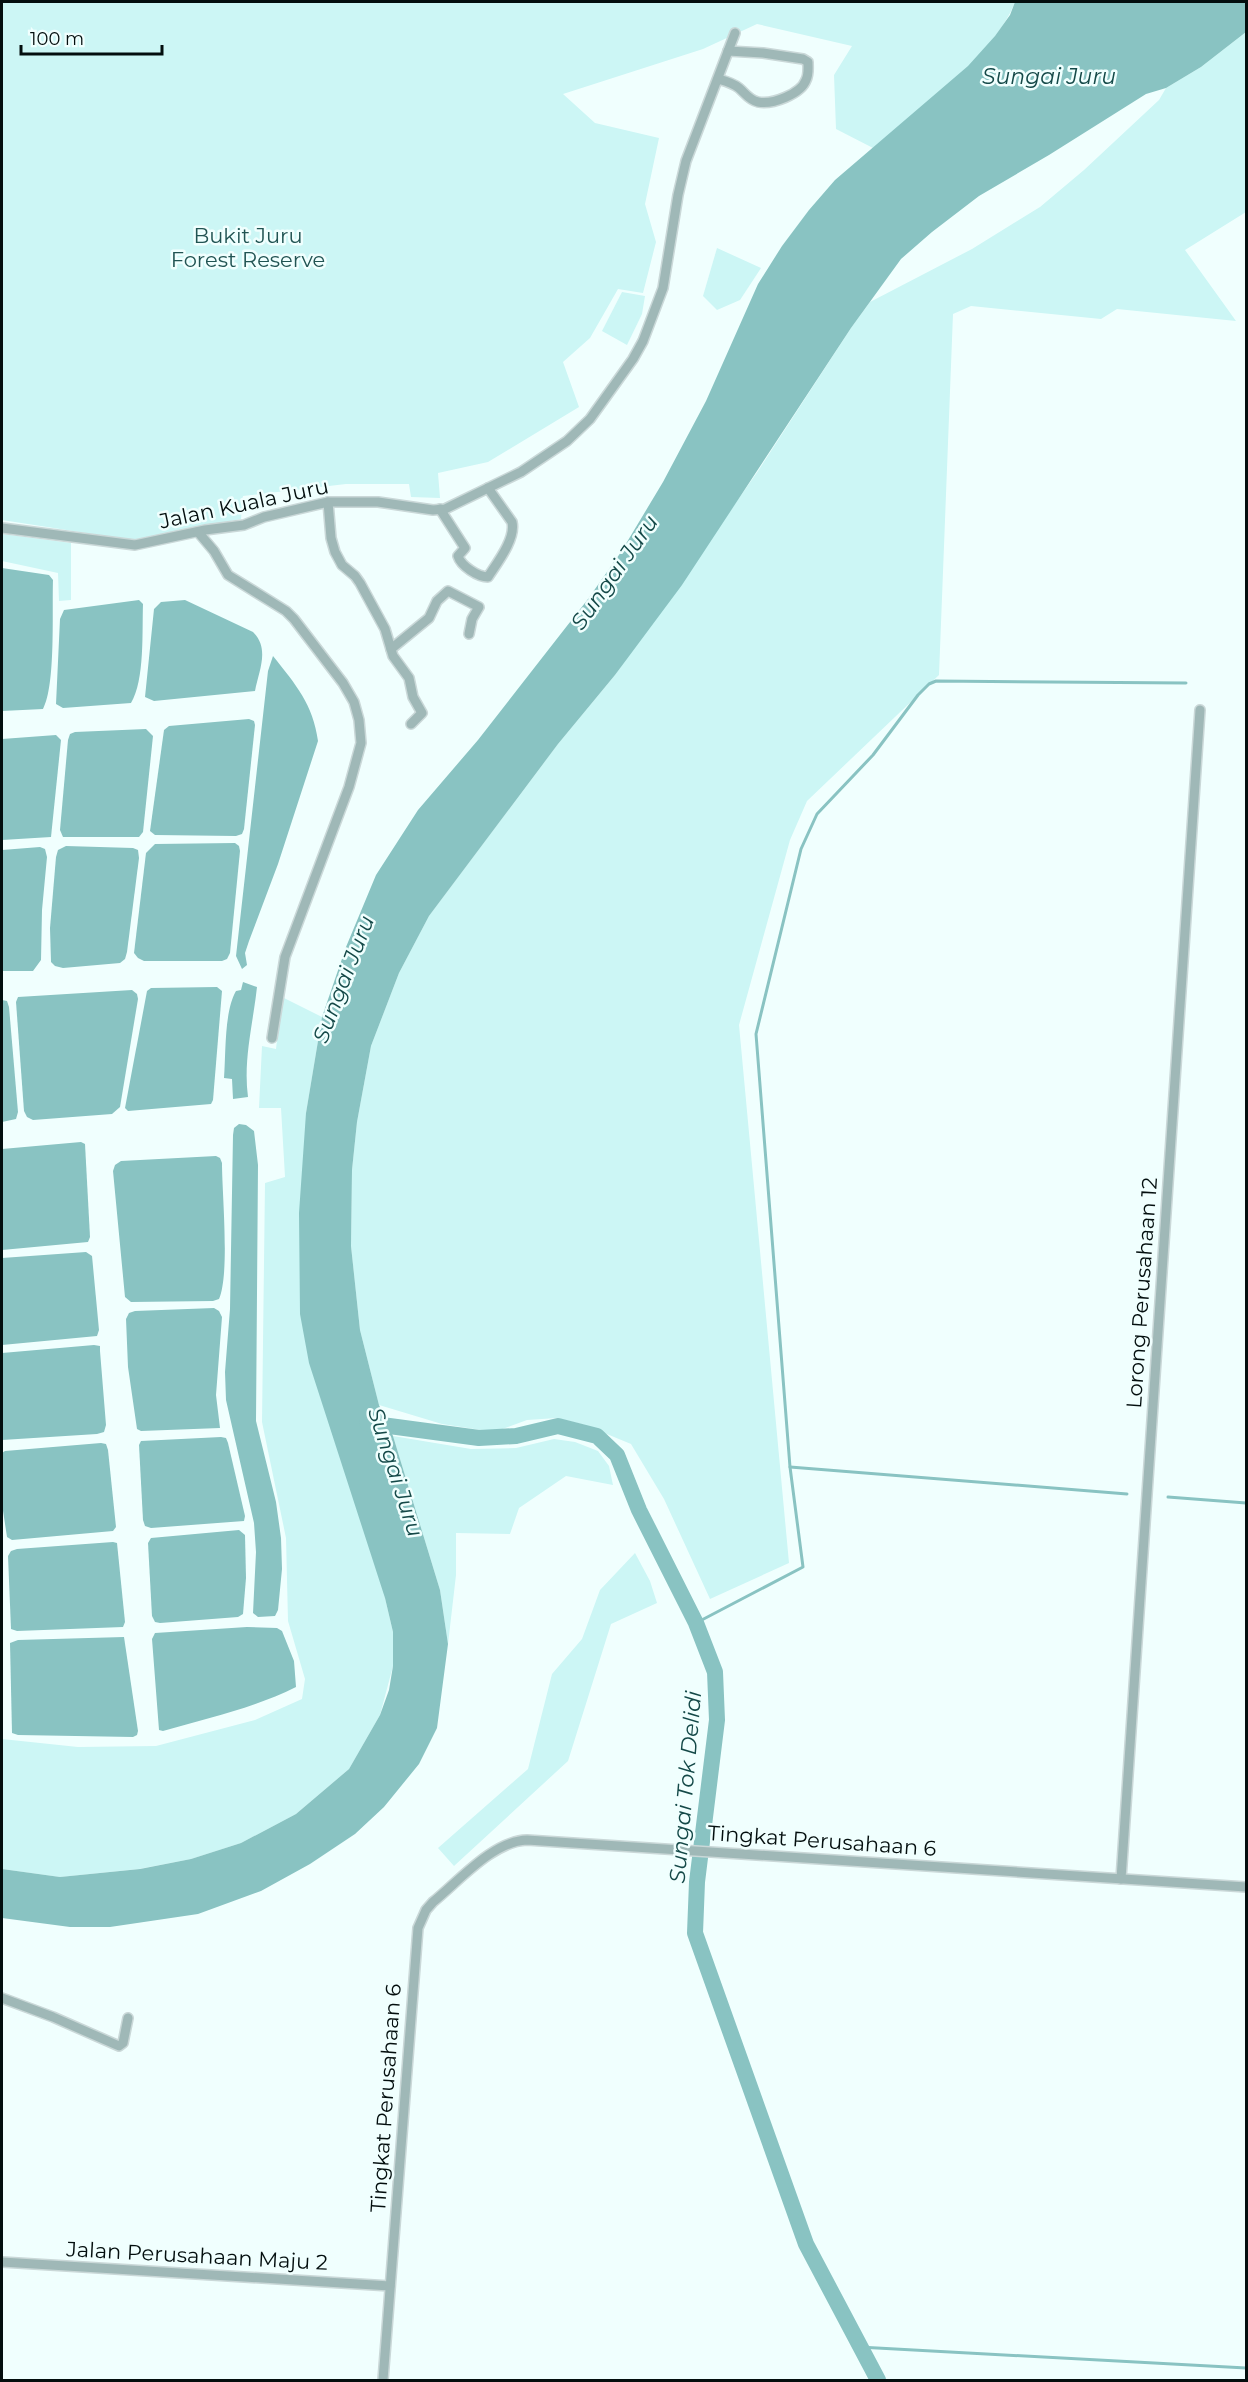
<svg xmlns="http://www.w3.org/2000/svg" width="1248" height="2382" viewBox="0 0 1248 2382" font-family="Montserrat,sans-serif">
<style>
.green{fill:#ccf6f5}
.water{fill:#89c3c2}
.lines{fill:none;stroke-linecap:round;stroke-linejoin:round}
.stream{stroke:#89c3c2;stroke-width:3}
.river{stroke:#89c3c2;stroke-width:16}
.minor-casing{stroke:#cad8d8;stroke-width:12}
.minor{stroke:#9fb8b7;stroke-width:9}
.labels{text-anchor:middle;stroke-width:5;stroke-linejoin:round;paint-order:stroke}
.park-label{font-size:21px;fill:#215453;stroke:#f0fffe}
.street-label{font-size:21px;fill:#030e0e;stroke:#f0fffe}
.water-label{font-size:22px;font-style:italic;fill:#144948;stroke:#f0fffe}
</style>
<rect width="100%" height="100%" fill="#f0fffe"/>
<g class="green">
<path d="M 2,2 L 1015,2 C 994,56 918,111 873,148 L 836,129 L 834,75 L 852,46 L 757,24 L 703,49 L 563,94 L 595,123 L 659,138 L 645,204 L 656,242 L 643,293 L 618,289 L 590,338 L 563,362 L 579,407 L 488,462 L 438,473 L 440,498 L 411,497 L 409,484 L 346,484 L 243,496 L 241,519 L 131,540 L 2,520 Z"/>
<path d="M 1246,32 L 1246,212 L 1185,250 L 1236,321 L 1117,309 L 1101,319 L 971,306 L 953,314 L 939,675 L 807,801 L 790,840 L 739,1025 L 789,1563 L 710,1599 L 664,1499 L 631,1444 L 585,1425 L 557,1418 L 527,1420 L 494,1432 L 442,1424 L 379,1405 L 360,1330 L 351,1246 L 352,1170 L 357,1122 L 371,1046 L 399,973 L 429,916 L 558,744 L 615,675 L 758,471 L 851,328 L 870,302 L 972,249 L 1040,207 L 1084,170 L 1159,100 L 1166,88 L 1201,67 Z"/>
<path d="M 717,248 L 761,268 L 740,300 L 717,310 L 703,296 Z"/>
<path d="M 622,292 L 645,296 L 642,314 L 627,345 L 602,331 Z"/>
<path d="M 2,534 L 71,543 L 71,600 L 59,601 L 58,573 L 2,561 Z"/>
<path d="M 282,997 L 322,1017 L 306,1113 L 385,1598 L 393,1632 L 393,1666 L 380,1715 L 349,1769 L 296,1814 L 241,1843 L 191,1859 L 139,1869 L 60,1877 L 2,1869 L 2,1739 L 78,1747 L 156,1746 L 255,1720 L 302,1699 L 305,1679 L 288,1621 L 286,1538 L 262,1422 L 265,1183 L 285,1177 L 281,1108 L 259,1108 L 262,1046 L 276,1049 Z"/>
<path d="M 393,1436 L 471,1449 L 516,1448 L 554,1439 L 575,1442 L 598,1451 L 609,1466 L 613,1485 L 566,1476 L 519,1508 L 510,1534 L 456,1533 L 456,1575 L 448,1644 L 440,1590 Z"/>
<path d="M 635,1553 L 650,1581 L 657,1603 L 611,1624 L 568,1761 L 454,1866 L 438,1848 L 528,1769 L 552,1674 L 582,1639 L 600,1590 Z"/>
</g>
<g class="water">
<path d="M 1015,2 L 1246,2 L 1246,32 L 1201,67 L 1166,88 L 1146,94 L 1049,155 L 979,196 L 932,232 L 901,259 L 851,328 L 682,585 L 615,675 L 558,744 L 429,916 L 399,973 L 371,1046 L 357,1122 L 352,1170 L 351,1246 L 360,1330 L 379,1405 L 393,1436 L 440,1590 L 448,1644 L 437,1728 L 419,1764 L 384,1807 L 355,1834 L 310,1864 L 261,1891 L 198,1914 L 110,1927 L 70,1927 L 2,1918 L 2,1869 L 60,1877 L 140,1869 L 191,1859 L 241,1843 L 296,1814 L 349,1769 L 380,1715 L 389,1690 L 393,1666 L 393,1632 L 385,1598 L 309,1363 L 300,1314 L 299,1213 L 306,1113 L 322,1017 L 346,947 L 376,875 L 418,810 L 478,740 L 531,672 L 588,599 L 621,552 L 663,482 L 706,401 L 758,284 L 782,246 L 809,210 L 835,180 L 968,66 L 995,36 L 1010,15 Z"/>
<path d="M 2,568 L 49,575 L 53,580 C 52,609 56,686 43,709 L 2,711 Z"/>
<path d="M 139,600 L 143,604 C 142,631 145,680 131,703 L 63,708 L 56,704 L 60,619 L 64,610 Z"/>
<path d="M 185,600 L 253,632 C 270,649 259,670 255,691 L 154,701 L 145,697 L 154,609 L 161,602 Z"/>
<path d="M 273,656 C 296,685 313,704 318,741 L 278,864 L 249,941 L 245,953 L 247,965 L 242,969 L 236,956 L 268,671 Z"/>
<path d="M 249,719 L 254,721 L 255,725 L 244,829 L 242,834 L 236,836 L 155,835 L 150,831 L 164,730 L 169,726 Z"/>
<path d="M 146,729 L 153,736 L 143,832 L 139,837 L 63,837 L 60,830 L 68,740 L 70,734 L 75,732 Z"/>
<path d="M 56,735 L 61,740 L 51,837 L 2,840 L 2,739 Z"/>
<path d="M 235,843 L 239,846 L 240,851 L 230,953 L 227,959 L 222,961 L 144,961 L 138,958 L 134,953 L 146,853 L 155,844 Z"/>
<path d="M 66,846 L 133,848 L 138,850 L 139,858 L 127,952 L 125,959 L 120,963 L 63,968 L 55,966 L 51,962 L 50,928 L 56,857 L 58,850 Z"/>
<path d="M 40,847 L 45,849 L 47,857 L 42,910 L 41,960 L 33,971 L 2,971 L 2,850 Z"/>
<path d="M 243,982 L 257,987 C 253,1024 243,1060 248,1097 L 233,1099 L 232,1079 L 224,1078 C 226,1053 224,1012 236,991 L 241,990 Z"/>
<path d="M 217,987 L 222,991 L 213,1100 L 211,1104 L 128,1111 L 125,1108 L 147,991 L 151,988 Z"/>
<path d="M 132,990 L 137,994 L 138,999 L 120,1107 L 112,1114 L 33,1120 L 27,1117 L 24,1111 L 16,1002 L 18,997 Z"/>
<path d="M 2,1000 L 7,1001 L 9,1007 L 18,1112 L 16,1119 L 2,1122 Z"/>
<path d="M 239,1124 L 246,1125 L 254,1131 L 258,1165 L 256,1421 L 276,1502 L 281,1538 L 282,1569 L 278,1610 L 275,1616 L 258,1617 L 253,1613 L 256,1552 L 254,1523 L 226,1400 L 225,1372 L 230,1309 L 233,1135 L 234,1128 Z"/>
<path d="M 81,1142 L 85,1144 L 90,1237 L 88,1242 L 2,1250 L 2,1149 Z"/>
<path d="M 216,1156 L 220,1158 L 222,1163 C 222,1194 230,1274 219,1299 L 213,1301 L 131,1302 L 125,1297 L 113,1171 L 115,1165 L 121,1161 Z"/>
<path d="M 86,1252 L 92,1256 L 99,1330 L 97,1336 L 2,1345 L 2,1258 Z"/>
<path d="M 214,1308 L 219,1311 L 222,1317 L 216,1395 L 220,1428 L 141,1431 L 137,1429 L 128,1367 L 126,1319 L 129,1313 L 135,1311 Z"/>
<path d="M 94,1345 L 100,1346 L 100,1351 L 106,1425 L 104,1432 L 97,1434 L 2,1440 L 2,1353 Z"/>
<path d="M 221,1437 L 226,1438 L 228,1443 L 245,1516 L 244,1521 L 151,1528 L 145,1526 L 143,1520 L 139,1445 L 141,1441 Z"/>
<path d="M 101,1443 L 106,1444 L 108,1450 L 116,1527 L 113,1531 L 12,1540 L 7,1537 L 2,1504 L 2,1453 L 5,1451 Z"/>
<path d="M 239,1530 L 245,1535 L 246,1578 L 243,1614 L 238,1617 L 160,1623 L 155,1622 L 152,1616 L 148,1543 L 151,1538 Z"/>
<path d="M 113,1542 L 117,1543 L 125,1622 L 123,1627 L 17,1631 L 11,1629 L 8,1556 L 11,1551 L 17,1549 Z"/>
<path d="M 247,1627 L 277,1628 L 282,1631 L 294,1661 L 296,1687 C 254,1708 208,1718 163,1731 L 159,1730 L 152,1639 L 155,1633 Z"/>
<path d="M 124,1637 L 138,1731 L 137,1735 L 133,1737 L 18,1735 L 12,1733 L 10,1643 L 18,1640 Z"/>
</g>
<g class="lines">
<g class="stream">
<path d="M 790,1467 L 1127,1494"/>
<path d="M 1168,1497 L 1246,1503"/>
<path d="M 696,1623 L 803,1567 L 790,1467 L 756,1034 L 801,849 L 817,814 L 873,755 L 918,695 L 929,684 L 936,681 L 1186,683"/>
<path d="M 859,2347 L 1246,2368"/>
</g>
<path class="river" d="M 367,1423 L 479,1438 L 516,1436 L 558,1426 L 597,1436 L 617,1455 L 639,1510 L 696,1623 L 715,1672 L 717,1720 L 697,1882 L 695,1933 L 806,2244 L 878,2380"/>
<defs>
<g id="minor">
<path d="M 718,79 C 725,81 733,83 739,88 C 745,93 749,100 758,102 C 772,105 801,94 806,80 C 809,74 808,68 808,62 L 803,59 L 763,53 L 728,51"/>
<path d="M 328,502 L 331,538 L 335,552 L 342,565 L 355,576 L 360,583 L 385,629 L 393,656 L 409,678 L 413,697 L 422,713 L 411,724"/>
<path d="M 440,509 L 465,548 L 458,556 C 461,566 478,577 488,577 C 497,563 516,539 512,522 L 488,488"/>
<path d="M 2,528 L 135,545 L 205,530 L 244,525 L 264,517 L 328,502 L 378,502 L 433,510 L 445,509 L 521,472 L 567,441 L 590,419 L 633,359 L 643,341 L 663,288 L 678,195 L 686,161 L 735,33"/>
<path d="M 198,532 L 214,551 L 228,575 L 286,611 L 294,619 L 343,683 L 354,702 L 359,720 L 361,743 L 349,787 L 285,957 L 272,1038"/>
<path d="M 391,649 L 429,618 L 437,601 L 448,591 L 479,607 L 472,619 L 469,634"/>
<path d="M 1121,1879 L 1200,710"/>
<path d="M 2,1998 L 53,2017 L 119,2046 L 123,2043 L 128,2018"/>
<path d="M 2,2262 L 390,2286"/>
<path d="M 383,2380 L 418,1928 L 426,1910 L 433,1902 C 459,1881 493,1841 527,1840 L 1246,1887"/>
</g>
</defs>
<use href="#minor" class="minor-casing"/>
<use href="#minor" class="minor"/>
</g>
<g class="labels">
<g class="park-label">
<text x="248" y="243">Bukit Juru<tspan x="248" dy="24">Forest Reserve</tspan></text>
</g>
<g class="street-label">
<text transform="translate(244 504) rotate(-12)" y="7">Jalan Kuala Juru</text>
<text transform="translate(1142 1293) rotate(-86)" y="7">Lorong Perusahaan 12</text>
<text transform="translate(822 1841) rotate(4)" y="7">Tingkat Perusahaan 6</text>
<text transform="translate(386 2098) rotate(-86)" y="7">Tingkat Perusahaan 6</text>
<text transform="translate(197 2256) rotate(3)" y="7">Jalan Perusahaan Maju 2</text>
</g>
<g class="water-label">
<text x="1049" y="84">Sungai Juru</text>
<text transform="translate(614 572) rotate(-55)" y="8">Sungai Juru</text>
<text transform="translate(343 979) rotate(-69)" y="8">Sungai Juru</text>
<text transform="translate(396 1472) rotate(72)" y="8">Sungai Juru</text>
<text transform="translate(685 1787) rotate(-85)" y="8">Sungai Tok Delidi</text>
</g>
</g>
<rect width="1248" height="2382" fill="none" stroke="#030e0e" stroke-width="6"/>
<path d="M21 45v9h141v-9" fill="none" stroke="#030e0e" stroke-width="3"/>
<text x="30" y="45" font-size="18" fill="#030e0e" stroke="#f0fffe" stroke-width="4.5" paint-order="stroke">100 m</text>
</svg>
